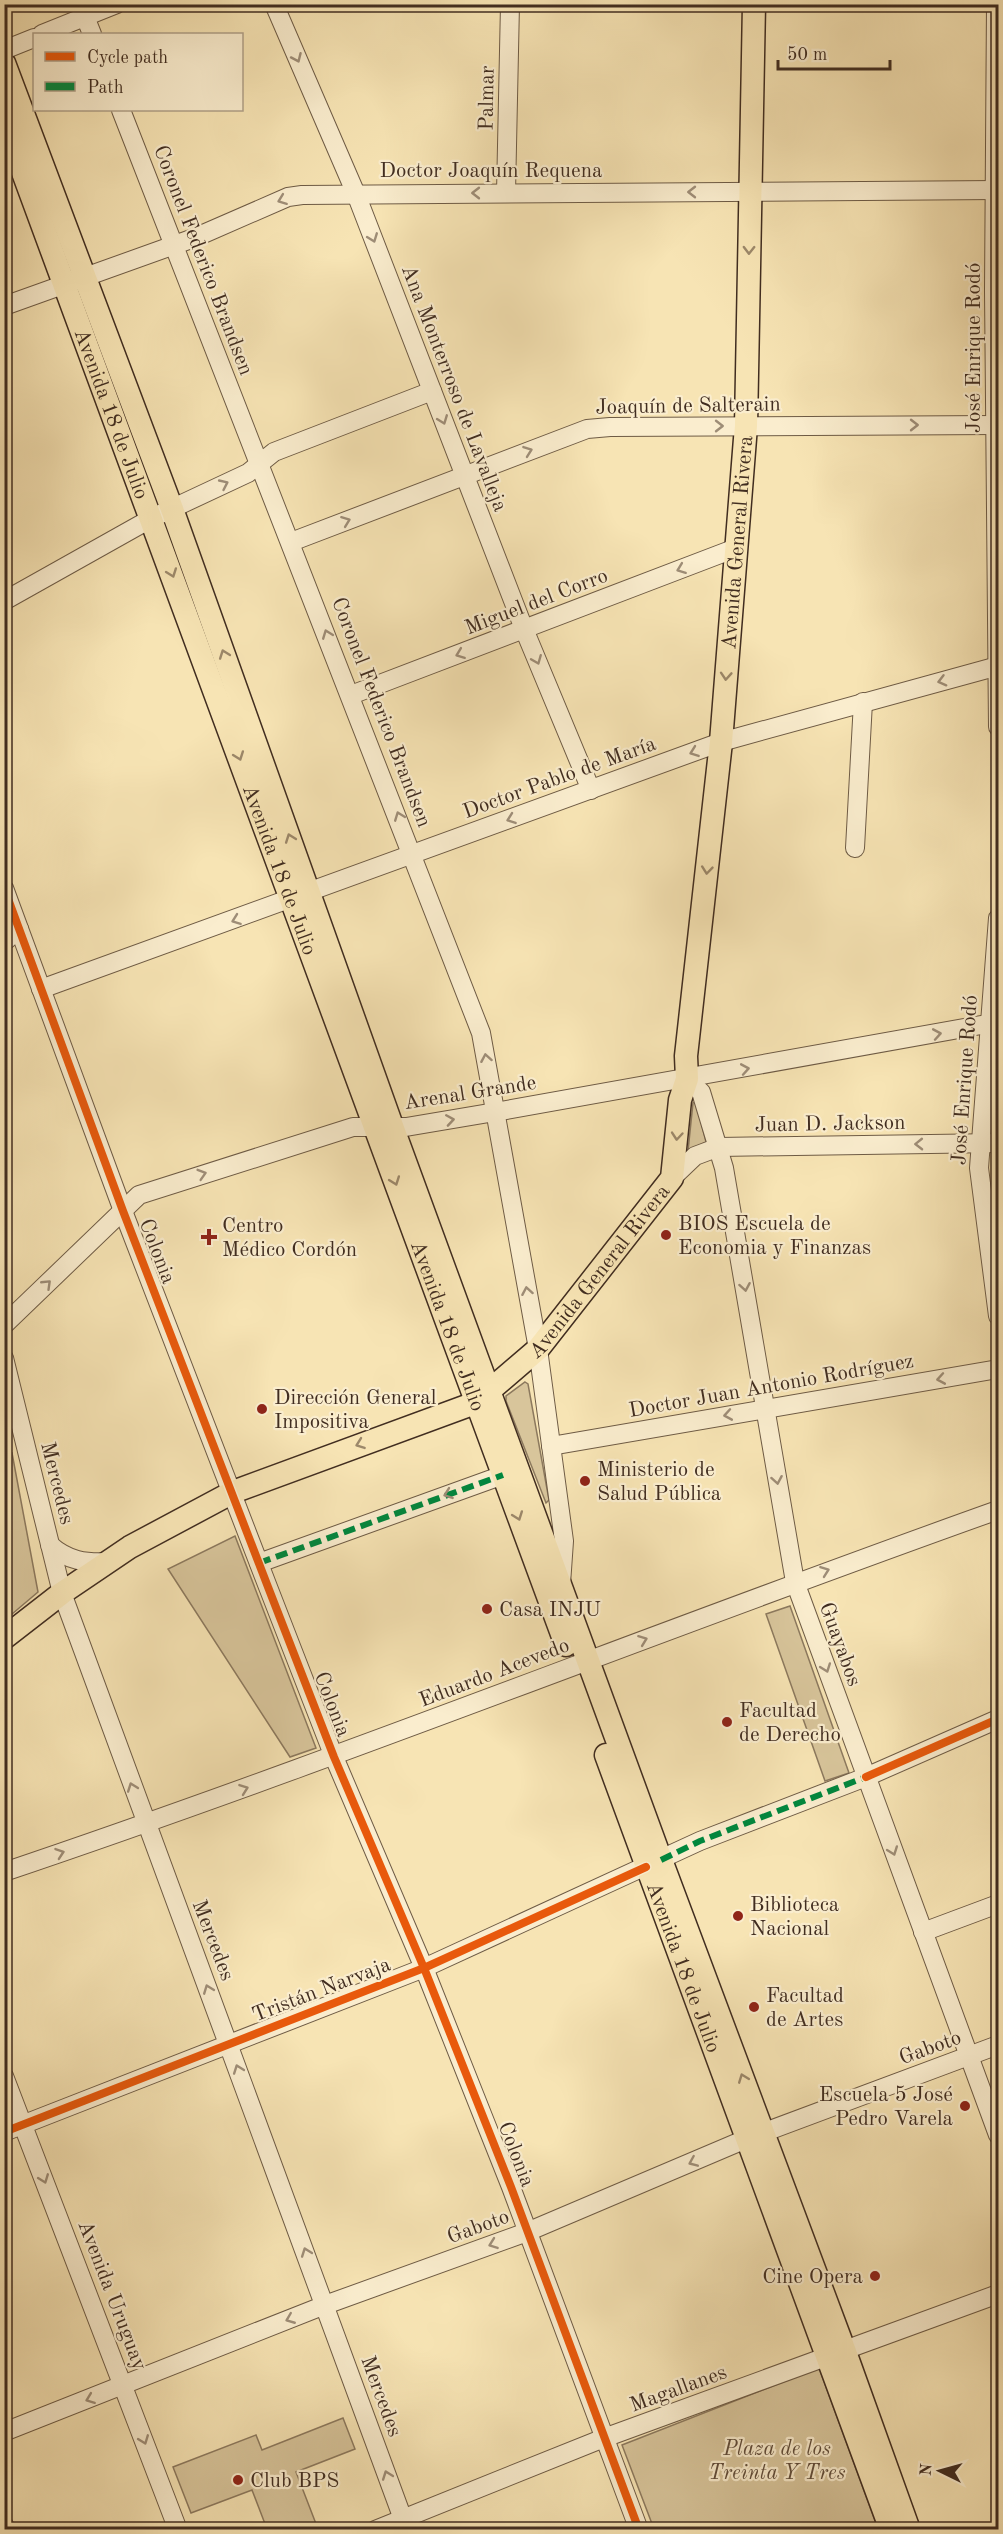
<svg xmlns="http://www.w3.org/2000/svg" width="1003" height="2534" viewBox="0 0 1003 2534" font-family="'Old Standard TT',serif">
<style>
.green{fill:#d8c59b;stroke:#8c795e;stroke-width:1.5}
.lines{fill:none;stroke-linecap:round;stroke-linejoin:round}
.minor-casing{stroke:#6e5b45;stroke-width:20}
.major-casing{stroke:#412d20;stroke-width:25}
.minor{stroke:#faedce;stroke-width:18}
.major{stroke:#f7e4b4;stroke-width:22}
.quiet{stroke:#00873e;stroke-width:6;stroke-dasharray:12 6;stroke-linecap:butt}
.cycleway-casing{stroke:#faedce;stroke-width:11}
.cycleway{stroke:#e8590c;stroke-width:8}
.oneway{stroke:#9e8d77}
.oneway2{stroke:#9c886a}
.poi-dot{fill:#8f2418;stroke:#faedce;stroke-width:2}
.labels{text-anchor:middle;stroke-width:4.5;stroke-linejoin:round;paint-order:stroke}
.street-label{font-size:21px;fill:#412d20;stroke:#faedce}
.poi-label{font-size:21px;fill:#412d20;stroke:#faedce;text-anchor:start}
.park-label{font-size:21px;font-style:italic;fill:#5f4b39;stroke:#faedce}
</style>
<rect width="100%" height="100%" fill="#f7e4b4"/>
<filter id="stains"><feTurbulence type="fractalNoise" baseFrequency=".00333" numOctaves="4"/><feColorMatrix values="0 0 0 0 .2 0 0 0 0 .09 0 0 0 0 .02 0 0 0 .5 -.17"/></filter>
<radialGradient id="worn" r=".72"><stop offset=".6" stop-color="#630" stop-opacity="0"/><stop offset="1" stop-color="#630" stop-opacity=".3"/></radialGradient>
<g class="green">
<path d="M 696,1101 L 706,1142 L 688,1151 L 693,1103 Z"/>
<path d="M 525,1382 L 528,1384 L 549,1500 L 546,1503 L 506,1401 L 506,1396 Z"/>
<path d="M 12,1453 L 38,1592 L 5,1620 L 4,1455 Z"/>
<path d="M 235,1536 L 316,1748 L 290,1757 L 168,1569 Z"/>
<path d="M 790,1606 L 849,1773 L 825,1781 L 766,1614 Z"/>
<path d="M 819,2368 L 878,2529 L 654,2529 L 622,2445 Z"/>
<path d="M 343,2418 L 355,2449 L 296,2472 L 318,2529 L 267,2529 L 252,2490 L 191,2513 L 173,2467 L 256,2435 L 262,2450 Z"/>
</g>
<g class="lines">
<defs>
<g id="minor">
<path d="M 80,4 L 92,34"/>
<path d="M 274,4 L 356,194 L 524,629 L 591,790"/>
<path d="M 996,4 L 994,291 L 998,727"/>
<path d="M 42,34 L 117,4"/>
<path d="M 4,50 L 34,38"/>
<path d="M 121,110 L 481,1033 L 538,1349 L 564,1541 L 561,1584"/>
<path d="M 506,193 L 510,4"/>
<path d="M 4,306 L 194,238 L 288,197 L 302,195 L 998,190"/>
<path d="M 291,542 L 587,429 L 610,427 L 998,425"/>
<path d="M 4,601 L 152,518 L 248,473 L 274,452 L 432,391"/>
<path d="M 351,695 L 736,548"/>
<path d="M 855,848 L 863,702"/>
<path d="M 4,888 L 123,1211 L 268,1587 L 334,1757 L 424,1968 L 511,2187 L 639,2530"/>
<path d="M 998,918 L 979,1168 L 998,1316"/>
<path d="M 4,942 L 19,929"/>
<path d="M 41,989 L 721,742 L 998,666"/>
<path d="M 687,1079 L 701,1092 L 724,1168 L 795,1582 L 998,2135"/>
<path d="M 672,1178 L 695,1156 L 719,1147 L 998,1143"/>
<path d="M 4,1325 L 139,1195 L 353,1127 L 406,1127 L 495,1112 L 998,1022"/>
<path d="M 4,1358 L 62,1593 L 407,2530"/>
<path d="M 551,1446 L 998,1369"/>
<path d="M 50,1545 C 68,1561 85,1563 108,1562"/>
<path d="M 259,1563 L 503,1475"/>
<path d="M 4,1872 C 339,1759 666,1628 998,1510"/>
<path d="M 923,1932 L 998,1904"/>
<path d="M 4,2076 L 178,2530"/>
<path d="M 4,2132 L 424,1968 L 700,1841 L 866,1777 L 998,1719"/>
<path d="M 4,2432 L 325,2305 L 527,2232 L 746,2139 L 998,2045"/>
<path d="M 4,2525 L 6,2530"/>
<path d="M 375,2530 L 604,2438 L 998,2294"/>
</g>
<g id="major">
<path d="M 4,63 L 172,509 L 392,1126 L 661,1860 L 844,2349 L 909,2530"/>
<path id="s1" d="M 4,121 L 566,1645"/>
<path id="s2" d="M 4,1638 L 62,1593 L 130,1547 L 233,1492 L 475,1403 L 538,1349 L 672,1178 L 680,1100 L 687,1079 L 686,1056 L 721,742 L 746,426 L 754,4"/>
<path id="s3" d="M 606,1755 L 891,2530"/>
</g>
</defs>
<use href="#minor" class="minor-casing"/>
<use href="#major" class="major-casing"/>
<use href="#minor" class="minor"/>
<use href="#major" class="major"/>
<g class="quiet">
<path d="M 259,1563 L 503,1475"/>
<path d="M 661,1860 L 700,1841 L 866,1777"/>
</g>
<defs>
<g id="cycleway">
<path d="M 4,888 L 123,1211 L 268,1587 L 334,1757 L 424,1968 L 511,2187 L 639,2530"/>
<path d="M 866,1777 L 998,1719"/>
<path d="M 4,2132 L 424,1968 L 646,1867"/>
</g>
</defs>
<use href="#cycleway" class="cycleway-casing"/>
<use href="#cycleway" class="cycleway"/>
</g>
<defs><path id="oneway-chevron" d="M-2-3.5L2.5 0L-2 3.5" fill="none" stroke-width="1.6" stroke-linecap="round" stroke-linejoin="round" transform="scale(1.5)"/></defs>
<g class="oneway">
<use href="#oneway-chevron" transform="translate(297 58) rotate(66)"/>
<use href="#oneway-chevron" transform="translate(692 192) rotate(180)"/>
<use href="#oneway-chevron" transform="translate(476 193) rotate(180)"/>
<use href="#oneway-chevron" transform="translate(282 200) rotate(159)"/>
<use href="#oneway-chevron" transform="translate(373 238) rotate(69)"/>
<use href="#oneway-chevron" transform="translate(443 420) rotate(69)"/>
<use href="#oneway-chevron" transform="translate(914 425)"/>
<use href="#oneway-chevron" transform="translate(719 426)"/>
<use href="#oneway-chevron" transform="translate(528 451) rotate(-20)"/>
<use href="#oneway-chevron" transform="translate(224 484) rotate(-25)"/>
<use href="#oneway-chevron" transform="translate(346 521) rotate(-21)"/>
<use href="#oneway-chevron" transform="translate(681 569) rotate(159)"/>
<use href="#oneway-chevron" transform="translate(327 634) rotate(-111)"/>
<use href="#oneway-chevron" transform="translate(460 654) rotate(159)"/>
<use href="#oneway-chevron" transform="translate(537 660) rotate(68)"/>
<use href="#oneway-chevron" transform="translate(942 681) rotate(165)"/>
<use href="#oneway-chevron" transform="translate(694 752) rotate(160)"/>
<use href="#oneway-chevron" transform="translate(399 816) rotate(-111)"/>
<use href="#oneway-chevron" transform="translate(511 819) rotate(160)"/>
<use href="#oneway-chevron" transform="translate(236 920) rotate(160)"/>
<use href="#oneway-chevron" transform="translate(937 1034) rotate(-10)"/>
<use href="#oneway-chevron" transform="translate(486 1058) rotate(-100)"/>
<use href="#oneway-chevron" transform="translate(745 1069) rotate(-10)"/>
<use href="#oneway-chevron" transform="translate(450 1120) rotate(-9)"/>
<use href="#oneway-chevron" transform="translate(919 1144) rotate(179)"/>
<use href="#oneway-chevron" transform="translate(202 1174) rotate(-17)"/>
<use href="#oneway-chevron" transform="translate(47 1284) rotate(-44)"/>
<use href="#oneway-chevron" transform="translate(745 1287) rotate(80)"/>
<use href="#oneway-chevron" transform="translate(527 1291) rotate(-100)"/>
<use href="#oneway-chevron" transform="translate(941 1379) rotate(170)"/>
<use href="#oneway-chevron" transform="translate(728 1415) rotate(170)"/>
<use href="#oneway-chevron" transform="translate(777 1480) rotate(80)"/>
<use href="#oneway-chevron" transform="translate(448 1494) rotate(160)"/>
<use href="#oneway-chevron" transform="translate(825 1571) rotate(-20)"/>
<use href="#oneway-chevron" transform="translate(643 1640) rotate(-21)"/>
<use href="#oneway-chevron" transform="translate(826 1668) rotate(70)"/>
<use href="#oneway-chevron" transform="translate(132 1787) rotate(-110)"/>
<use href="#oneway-chevron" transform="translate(244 1789) rotate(-20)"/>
<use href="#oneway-chevron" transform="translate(893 1851) rotate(70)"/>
<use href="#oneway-chevron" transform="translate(60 1853) rotate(-19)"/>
<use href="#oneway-chevron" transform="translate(208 1989) rotate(-111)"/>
<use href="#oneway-chevron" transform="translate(238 2069) rotate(-110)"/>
<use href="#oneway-chevron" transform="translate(693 2162) rotate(157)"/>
<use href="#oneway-chevron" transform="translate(44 2179) rotate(69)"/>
<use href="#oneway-chevron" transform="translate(493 2244) rotate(160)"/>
<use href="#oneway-chevron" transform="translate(306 2252) rotate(-110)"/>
<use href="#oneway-chevron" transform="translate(290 2319) rotate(158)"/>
<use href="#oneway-chevron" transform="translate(90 2399) rotate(159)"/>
<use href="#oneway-chevron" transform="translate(144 2440) rotate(69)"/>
<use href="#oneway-chevron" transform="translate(387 2475) rotate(-110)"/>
</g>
<g class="oneway2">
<use href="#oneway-chevron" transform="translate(749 250) rotate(91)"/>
<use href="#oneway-chevron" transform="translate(172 573) rotate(70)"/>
<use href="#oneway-chevron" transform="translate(224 654) rotate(-110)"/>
<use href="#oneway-chevron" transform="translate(726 676) rotate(94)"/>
<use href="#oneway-chevron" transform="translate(239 756) rotate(70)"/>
<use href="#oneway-chevron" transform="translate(290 838) rotate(-110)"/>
<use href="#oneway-chevron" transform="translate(707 870) rotate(96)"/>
<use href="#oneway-chevron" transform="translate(677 1136) rotate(95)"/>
<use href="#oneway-chevron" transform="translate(395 1181) rotate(70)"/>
<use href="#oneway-chevron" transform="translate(360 1444) rotate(160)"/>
<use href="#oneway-chevron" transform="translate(518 1516) rotate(70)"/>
<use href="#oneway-chevron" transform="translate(743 2078) rotate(-111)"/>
</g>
<g class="poi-dot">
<circle cx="666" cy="1235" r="6"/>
<path d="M206 1228h6v6h6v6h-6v6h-6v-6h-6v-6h6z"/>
<circle cx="262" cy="1409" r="6"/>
<circle cx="585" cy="1481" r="6"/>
<circle cx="487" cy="1609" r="6"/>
<circle cx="727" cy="1722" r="6"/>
<circle cx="738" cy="1916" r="6"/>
<circle cx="754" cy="2007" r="6"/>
<circle cx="965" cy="2106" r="6"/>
<circle cx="875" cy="2276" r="6"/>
<circle cx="238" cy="2480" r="6"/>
</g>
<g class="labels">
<g class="street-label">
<text transform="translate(486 98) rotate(-89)" y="7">Palmar</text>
<text x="491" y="177">Doctor Joaquín Requena</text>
<text transform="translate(204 260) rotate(69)" y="7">Coronel Federico Brandsen</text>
<text transform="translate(973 348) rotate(-90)" y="7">José Enrique Rodó</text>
<text transform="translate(455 388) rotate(69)" y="7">Ana Monterroso de Lavalleja</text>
<text transform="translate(688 405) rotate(-1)" y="7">Joaquín de Salterain</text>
<text dy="7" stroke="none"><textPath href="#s1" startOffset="312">Avenida 18 de Julio</textPath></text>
<text dy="7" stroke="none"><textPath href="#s2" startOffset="1470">Avenida General Rivera</textPath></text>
<text transform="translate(536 601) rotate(-21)" y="7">Miguel del Corro</text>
<text transform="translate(382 712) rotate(69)" y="7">Coronel Federico Brandsen</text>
<text transform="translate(559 777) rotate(-20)" y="7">Doctor Pablo de María</text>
<text dy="7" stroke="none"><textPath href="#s1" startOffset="798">Avenida 18 de Julio</textPath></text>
<text transform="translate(964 1080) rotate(-86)" y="7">José Enrique Rodó</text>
<text transform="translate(470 1092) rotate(-9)" y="7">Arenal Grande</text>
<text transform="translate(830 1123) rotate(-1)" y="7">Juan D. Jackson</text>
<text transform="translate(158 1251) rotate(69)" y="7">Colonia</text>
<text dy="7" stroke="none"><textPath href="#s2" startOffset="712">Avenida General Rivera</textPath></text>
<text dy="7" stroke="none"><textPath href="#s1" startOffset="1284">Avenida 18 de Julio</textPath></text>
<text transform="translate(771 1385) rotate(-10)" y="7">Doctor Juan Antonio Rodríguez</text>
<text transform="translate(58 1483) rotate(76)" y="7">Mercedes</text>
<text transform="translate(841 1644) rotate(70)" y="7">Guayabos</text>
<text transform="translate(494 1672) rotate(-21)" y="7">Eduardo Acevedo</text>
<text transform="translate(333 1704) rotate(69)" y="7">Colonia</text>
<text transform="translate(214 1940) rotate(69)" y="7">Mercedes</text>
<text dy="7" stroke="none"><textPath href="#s3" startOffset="226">Avenida 18 de Julio</textPath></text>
<text transform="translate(321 1989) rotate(-21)" y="7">Tristán Narvaja</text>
<text transform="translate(930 2047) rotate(-20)" y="7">Gaboto</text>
<text transform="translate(517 2154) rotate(69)" y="7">Colonia</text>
<text transform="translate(478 2226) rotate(-20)" y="7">Gaboto</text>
<text transform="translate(113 2295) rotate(69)" y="7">Avenida Uruguay</text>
<text transform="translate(678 2388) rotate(-20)" y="7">Magallanes</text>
<text transform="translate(382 2396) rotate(70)" y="7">Mercedes</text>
</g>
<g class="poi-label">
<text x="678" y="1230">BIOS Escuela de<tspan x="678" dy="24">Economia y Finanzas</tspan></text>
<text x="222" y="1232">Centro<tspan x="222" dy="24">Médico Cordón</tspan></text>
<text x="274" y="1404">Dirección General<tspan x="274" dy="24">Impositiva</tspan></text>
<text x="597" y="1476">Ministerio de<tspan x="597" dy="24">Salud Pública</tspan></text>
<text x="499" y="1616">Casa INJU</text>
<text x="739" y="1717">Facultad<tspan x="739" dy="24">de Derecho</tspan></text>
<text x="750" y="1911">Biblioteca<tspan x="750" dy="24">Nacional</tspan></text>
<text x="766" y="2002">Facultad<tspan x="766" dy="24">de Artes</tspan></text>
<text x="953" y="2101" text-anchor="end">Escuela 5 José<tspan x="953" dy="24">Pedro Varela</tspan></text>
<text x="863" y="2283" text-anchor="end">Cine Opera</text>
<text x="250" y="2487">Club BPS</text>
</g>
<g class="park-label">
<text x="777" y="2455">Plaza de los<tspan x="777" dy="24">Treinta Y Tres</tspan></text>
</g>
</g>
<rect width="1003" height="2534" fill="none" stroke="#f7e4b4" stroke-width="24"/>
<rect x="6" y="6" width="991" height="2522" fill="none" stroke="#412d20" stroke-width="3"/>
<rect x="12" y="12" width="979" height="2510" fill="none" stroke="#412d20" stroke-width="1.5"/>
<rect x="33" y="33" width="210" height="78" fill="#faedce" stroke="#b0a088" stroke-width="1.5"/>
<rect x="45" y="52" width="30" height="9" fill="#e8590c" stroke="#b0a088" stroke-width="1.5"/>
<text x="87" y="63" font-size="18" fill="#412d20">Cycle path</text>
<rect x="45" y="82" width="30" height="9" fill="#00873e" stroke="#b0a088" stroke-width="1.5"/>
<text x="87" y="93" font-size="18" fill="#412d20">Path</text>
<g transform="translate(940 2471) rotate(275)" stroke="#faedce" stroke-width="4.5" paint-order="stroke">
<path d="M0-4.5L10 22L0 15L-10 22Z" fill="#412d20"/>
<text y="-9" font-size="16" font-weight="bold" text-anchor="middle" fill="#412d20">N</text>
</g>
<path d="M778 60v9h112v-9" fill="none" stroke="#412d20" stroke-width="3"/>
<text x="787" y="60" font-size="18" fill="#412d20" stroke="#faedce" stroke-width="4.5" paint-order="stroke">50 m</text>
<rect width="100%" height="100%" filter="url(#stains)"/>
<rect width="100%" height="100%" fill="url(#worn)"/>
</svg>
